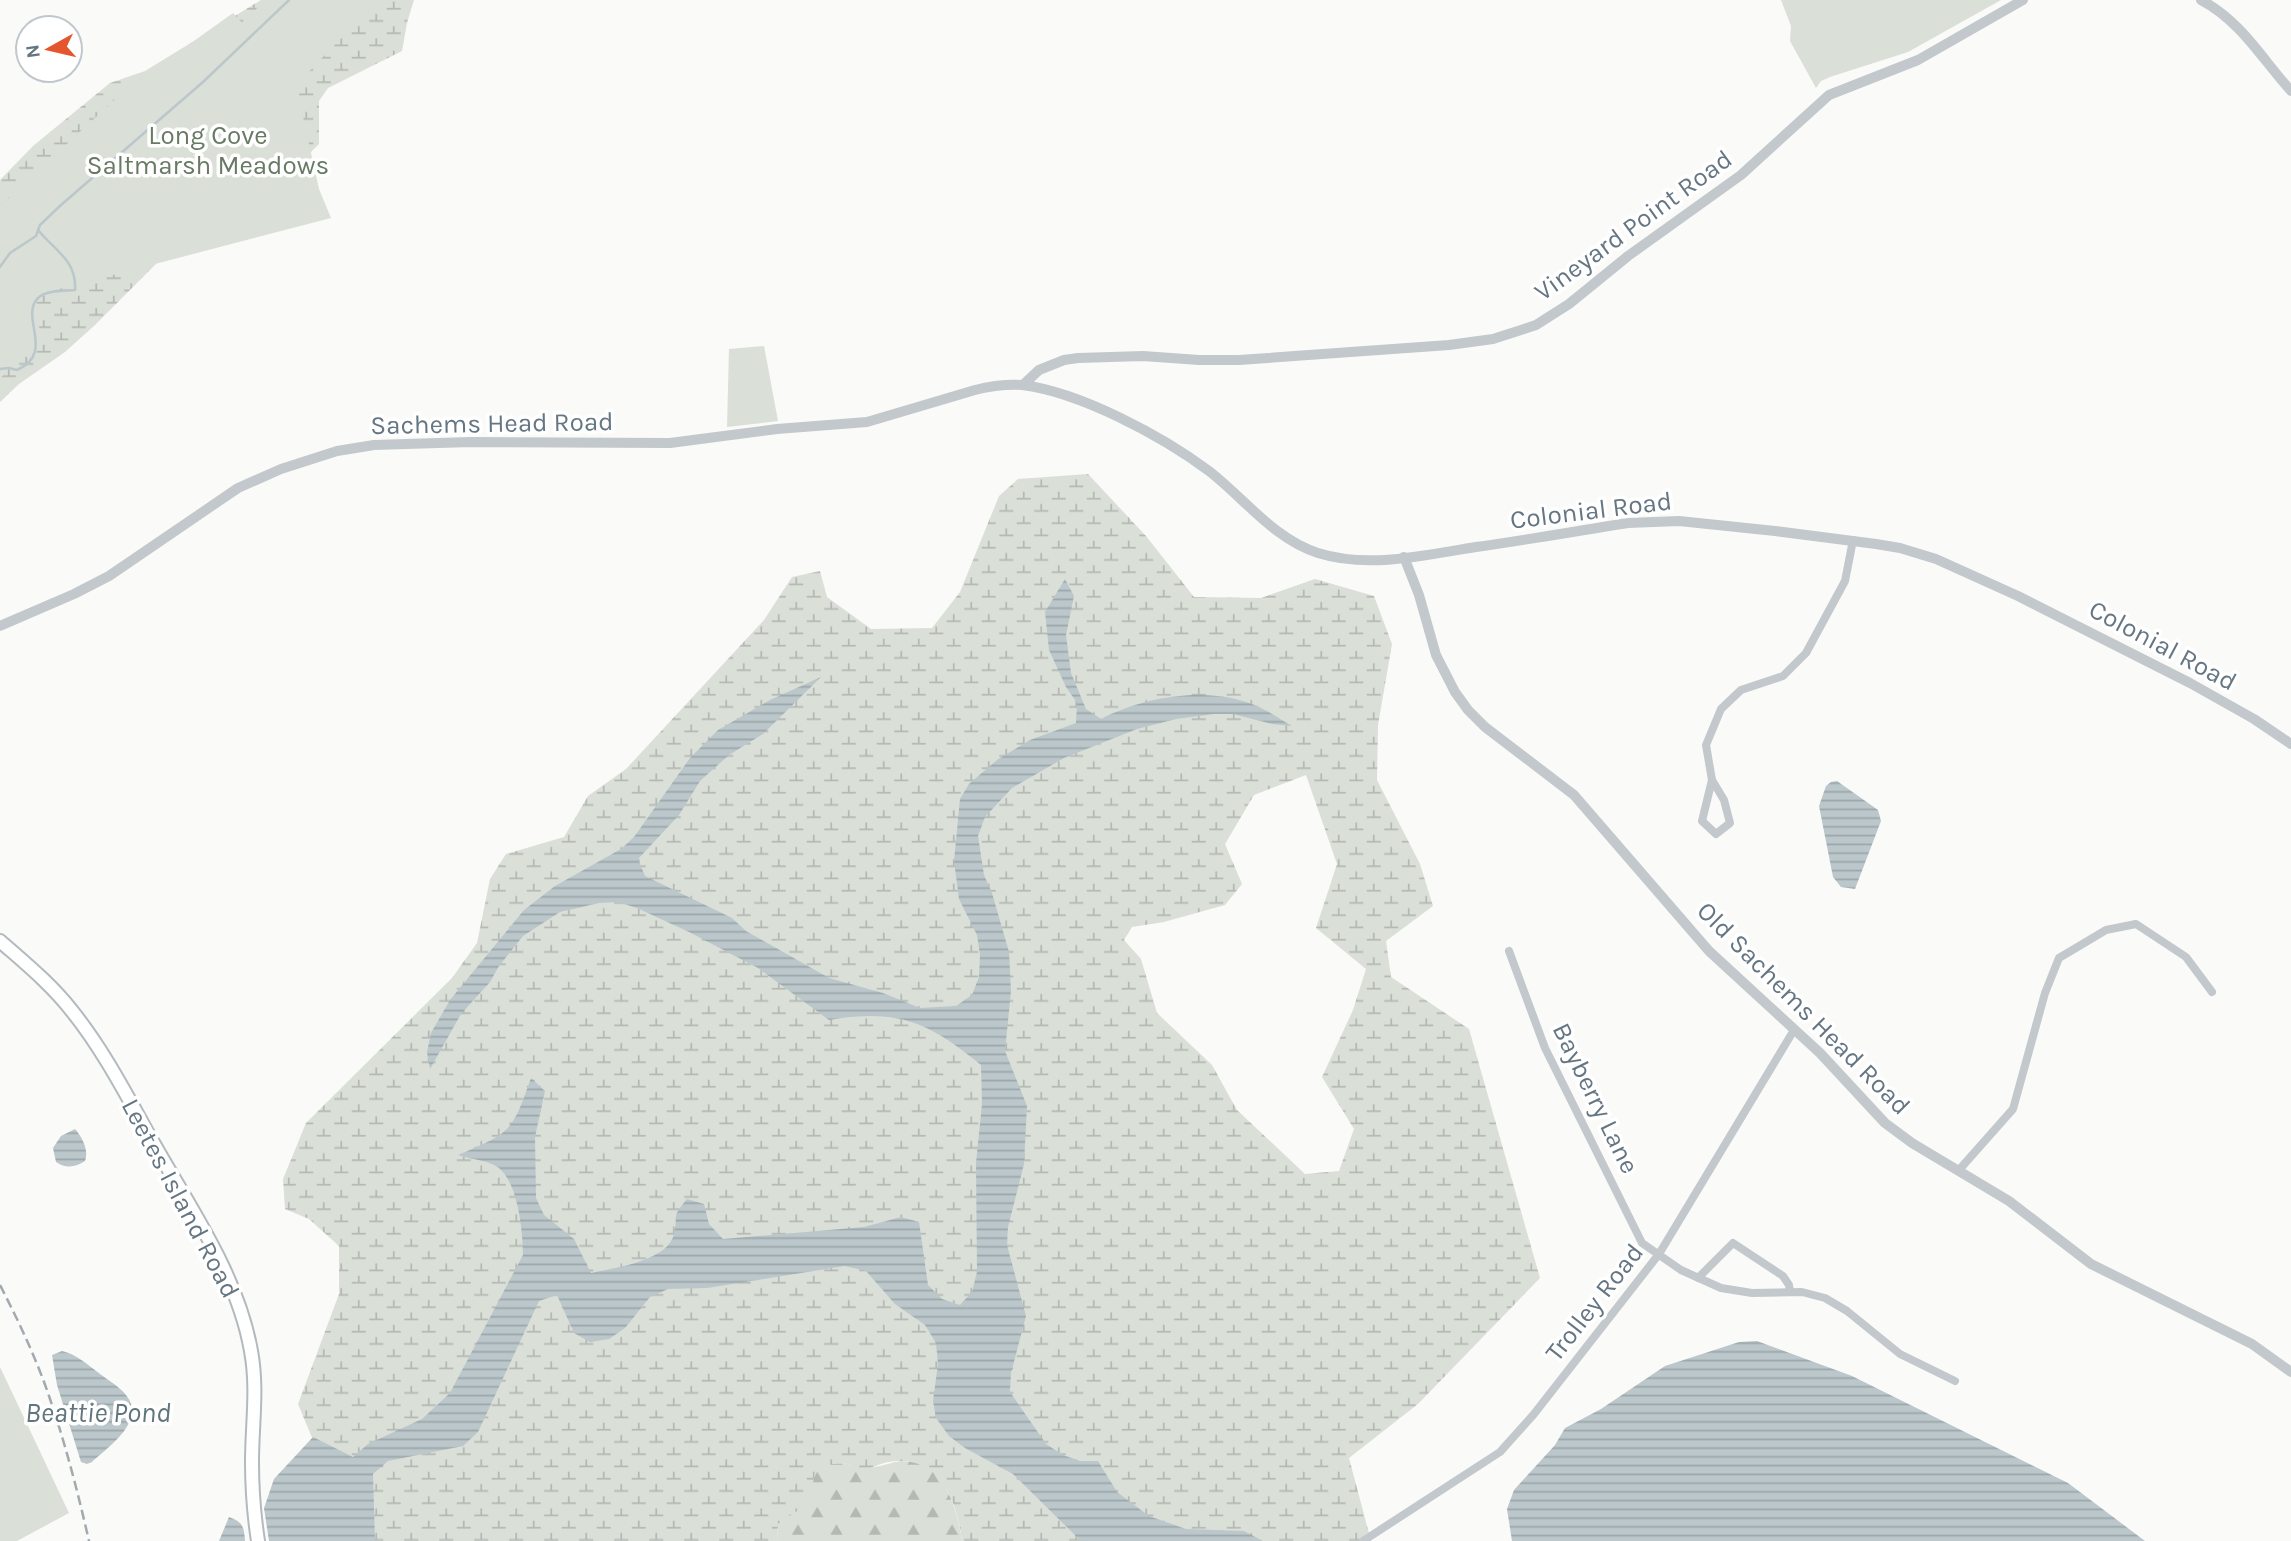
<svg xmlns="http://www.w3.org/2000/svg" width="2291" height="1541" viewBox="0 0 2291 1541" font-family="Karla,sans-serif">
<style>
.forest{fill:url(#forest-firs)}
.wetland{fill:url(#wetland-marsh);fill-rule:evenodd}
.park{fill:#dadfd7}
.water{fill:url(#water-rules)}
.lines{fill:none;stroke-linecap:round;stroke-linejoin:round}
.stream{stroke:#bbc7cb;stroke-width:2.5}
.secondary-casing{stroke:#b3babf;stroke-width:16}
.minor{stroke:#c3c8cc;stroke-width:8}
.tertiary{stroke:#c3c8cc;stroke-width:10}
.secondary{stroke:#fff;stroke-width:12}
.rail{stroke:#a2aab0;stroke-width:2.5;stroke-dasharray:10 5;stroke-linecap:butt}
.labels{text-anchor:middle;stroke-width:7;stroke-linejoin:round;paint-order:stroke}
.park-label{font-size:26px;fill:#687a64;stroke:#fff}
.street-label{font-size:26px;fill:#657683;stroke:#fff}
.water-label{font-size:28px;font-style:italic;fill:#60757c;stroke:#fff}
</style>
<defs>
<pattern id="forest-firs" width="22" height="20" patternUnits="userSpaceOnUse" patternTransform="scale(1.75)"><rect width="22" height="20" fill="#dadfd7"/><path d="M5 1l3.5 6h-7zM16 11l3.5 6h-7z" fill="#b4b9b4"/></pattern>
<pattern id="wetland-marsh" width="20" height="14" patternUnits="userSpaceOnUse" patternTransform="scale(1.75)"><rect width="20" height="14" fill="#dadfd7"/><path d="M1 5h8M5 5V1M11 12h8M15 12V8" fill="none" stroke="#b4b9b4"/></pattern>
<pattern id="water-rules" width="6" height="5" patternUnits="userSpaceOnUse" patternTransform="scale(1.75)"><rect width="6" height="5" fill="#bbc7cb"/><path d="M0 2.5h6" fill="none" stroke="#9ca6aa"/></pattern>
</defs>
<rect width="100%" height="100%" fill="#fafaf8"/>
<path class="forest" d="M 901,1461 C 909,1462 921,1461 928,1467 C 950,1483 958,1516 962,1541 L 777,1541 L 778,1524 C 789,1513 802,1510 809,1495 C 812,1487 811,1475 816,1469 C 828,1454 860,1470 874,1467 C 883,1466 892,1462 901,1461 Z"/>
<g class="wetland">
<path d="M 261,0 L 414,0 L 407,23 L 402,51 L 328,88 L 319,101 L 319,144 L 300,163 L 206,214 L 95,325 L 65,352 L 19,384 L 0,402 L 0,180 L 33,146 L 110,83 L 145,71 Z"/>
<path d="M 1088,474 L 1146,536 L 1194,597 L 1261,598 L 1315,579 L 1374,596 L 1392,644 L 1378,725 L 1377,780 L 1420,864 L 1433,906 L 1386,941 L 1391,977 L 1469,1029 L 1540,1278 L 1418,1404 L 1349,1458 L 1371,1541 L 962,1541 C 956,1497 938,1451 884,1463 C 870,1467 862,1475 849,1464 C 798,1462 824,1477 805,1504 C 798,1513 786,1516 778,1524 L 777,1541 L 355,1541 L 298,1404 L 339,1294 L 339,1246 L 309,1219 L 285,1209 L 283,1179 L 306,1123 L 452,978 L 477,943 L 490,879 L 506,854 L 564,837 L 588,796 L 626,769 L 764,620 L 792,577 L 820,571 L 827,597 L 871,629 L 932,628 L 960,592 L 999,496 L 1018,479 ZM 1306,775 L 1337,864 L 1316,928 L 1366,969 L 1353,1010 L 1322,1077 L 1354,1129 L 1339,1171 L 1305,1174 L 1237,1110 L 1212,1065 L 1157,1013 L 1141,959 L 1124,940 L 1132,927 L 1164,922 L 1225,905 L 1242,884 L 1225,844 L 1254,795 Z"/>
</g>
<g class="park">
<path d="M 265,0 L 378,0 L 296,85 L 319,189 L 331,218 L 21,299 L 48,341 L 12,365 L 0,379 L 0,206 L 124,91 L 233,13 L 242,23 Z"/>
<path d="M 1781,0 L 2001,0 L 1908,52 L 1830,77 L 1821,81 L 1816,88 L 1790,41 L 1791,26 Z"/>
<path d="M 764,346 L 778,421 L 727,427 L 729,349 Z"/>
<path d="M 0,1367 L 69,1513 L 17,1541 L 0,1541 Z"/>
</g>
<g class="water">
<path d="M 1065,579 L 1074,596 L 1066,635 L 1071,673 L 1086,709 L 1101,719 C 1146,696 1210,685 1259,707 C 1270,712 1281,720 1292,726 L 1272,724 L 1233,714 L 1214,714 L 1176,719 L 1137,729 L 1064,758 L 1012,788 L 985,817 L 978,836 L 984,875 L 992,893 L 1009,952 L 1011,991 L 1005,1051 L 1027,1106 L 1024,1164 L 1008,1227 L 1007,1245 L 1026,1316 L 1011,1373 L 1010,1392 L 1046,1444 L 1063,1455 L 1080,1461 L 1098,1461 L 1117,1492 L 1149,1516 L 1186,1529 L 1244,1531 L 1263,1541 L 1081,1541 L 1013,1474 L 965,1448 L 949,1436 L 936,1418 L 933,1401 L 938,1364 L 936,1343 L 925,1325 L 895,1304 L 866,1271 L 845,1266 L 707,1288 L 668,1289 L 650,1297 L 625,1328 L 609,1339 L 590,1342 L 574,1333 L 557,1295 L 539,1301 L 478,1432 L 463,1446 L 388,1461 L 373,1474 L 375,1541 L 269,1541 L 264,1508 L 274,1479 L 313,1437 L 353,1457 L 368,1444 L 422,1419 L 450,1393 L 523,1255 C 523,1232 518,1179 496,1166 C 486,1160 469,1159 458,1155 C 511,1133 512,1132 531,1078 L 545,1091 L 535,1137 L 536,1198 L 544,1215 L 574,1239 L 591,1273 C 614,1268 668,1261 674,1234 C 679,1214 670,1219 687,1199 L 704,1204 L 709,1224 L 723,1239 L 864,1227 L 901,1217 L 919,1222 L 928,1285 L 942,1299 L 960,1305 L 972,1292 L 977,1272 L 976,1163 L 982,1104 L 981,1065 C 929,1022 897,1008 829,1020 L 758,968 L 689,932 L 637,908 L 618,902 L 599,903 L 560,912 L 523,936 L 499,966 L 490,982 L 461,1014 L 430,1069 L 427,1052 L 431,1033 L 450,1000 L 524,910 L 555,886 L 621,849 L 634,837 L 690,758 L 718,730 L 770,700 L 821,677 L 763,734 L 729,755 L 700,781 L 679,815 L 638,859 L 645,876 L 732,918 L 746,931 L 829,978 L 883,993 L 920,1008 L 956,1006 L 972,995 L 979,977 L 980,955 L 977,935 L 959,899 L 954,861 L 960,799 L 969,784 L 997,760 L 1030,740 L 1076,723 L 1077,703 L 1066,687 L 1049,650 L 1045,612 Z"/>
<path d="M 1837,781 L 1878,810 L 1881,821 L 1855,889 L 1841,887 L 1833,877 L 1819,806 L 1826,786 L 1831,782 Z"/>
<path d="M 75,1129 C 82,1137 89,1150 85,1161 C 76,1167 66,1169 56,1162 L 53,1148 L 61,1136 Z"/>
<path d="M 1757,1341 L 1852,1376 L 2068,1483 L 2145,1541 L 1512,1541 L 1507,1509 L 1514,1490 L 1555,1445 L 1565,1428 L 1601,1409 L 1665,1366 L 1739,1342 Z"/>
<path d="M 62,1351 C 76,1354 88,1365 100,1374 C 108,1380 120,1387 126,1395 C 147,1421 108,1447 92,1462 L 87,1464 L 81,1462 L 57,1385 L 52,1355 Z"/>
<path d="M 229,1517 C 243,1522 244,1527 245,1541 L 219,1541 Z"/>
</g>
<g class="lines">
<g class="stream">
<path d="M 0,267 L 10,253 L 36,236 L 40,225 L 61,205 L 203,82 L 289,0"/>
<path d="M 0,369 L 9,368 L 17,370 C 56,353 19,317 38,298 C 46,290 65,291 75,290 C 77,260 54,250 38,230"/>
</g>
<defs>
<path id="secondary" d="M 0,941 C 25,963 51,984 72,1011 C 105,1052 129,1100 155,1146 C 192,1211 238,1277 251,1351 C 258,1389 252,1424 252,1462 C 252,1488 254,1515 258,1541"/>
</defs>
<use href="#secondary" class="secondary-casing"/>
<g class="minor">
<path d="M 1712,780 L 1702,821 L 1716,834 L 1730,823 L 1724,800 L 1712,780 L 1706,745 L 1721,709 L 1741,690 L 1783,676 L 1806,653 L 1845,581 L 1853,540"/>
<path d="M 1509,951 L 1545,1048 L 1642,1243 L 1681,1270 L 1721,1288 L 1752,1293 L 1802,1292 L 1825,1298 L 1847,1311 L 1900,1354 L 1955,1381"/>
<path d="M 1959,1170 L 2013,1109 L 2045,993 L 2059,958 L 2106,930 L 2136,924 L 2186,957 L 2212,992"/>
<path d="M 1698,1278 L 1733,1243 L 1783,1276 L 1789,1285 L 1790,1292"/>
<path d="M 1363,1541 L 1500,1452 L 1534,1414 L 1659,1254 L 1794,1030"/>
</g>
<g class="tertiary">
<path d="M 2201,0 C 2241,21 2262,59 2291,91"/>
<path d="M 1023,385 L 1039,370 L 1064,360 L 1078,358 L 1143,356 L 1199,360 L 1239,360 L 1449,345 L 1493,339 L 1521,330 L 1536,325 L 1569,304 L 1628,256 L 1741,175 L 1829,95 L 1918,60 L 2023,0"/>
<path d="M 1404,557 L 1419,595 L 1436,655 L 1455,692 L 1468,710 L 1485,727 L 1574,795 L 1709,951 L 1820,1053 L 1885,1123 L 1912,1143 L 2009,1201 L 2091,1264 L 2252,1344 L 2291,1372"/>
<path d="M 0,626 L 74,594 L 109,576 L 238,488 L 281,469 L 337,451 L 374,445 L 471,442 L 670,443 L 777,429 L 867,422 L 975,390 C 991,386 1006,384 1022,385 C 1080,392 1162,436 1209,471 C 1245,499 1274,539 1318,553 C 1369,569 1425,555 1476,547 C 1526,540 1577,531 1628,523 L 1679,521 L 1775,531 L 1876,544 L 1900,548 L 1936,559 L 2018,596 L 2190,683 L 2254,719 L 2291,744"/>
</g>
<use href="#secondary" class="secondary"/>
<path class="rail" d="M 0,1285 C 19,1322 37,1360 50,1399 C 66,1446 78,1493 89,1541"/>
</g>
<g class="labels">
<g class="park-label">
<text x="208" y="144">Long Cove<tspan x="208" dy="30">Saltmarsh Meadows</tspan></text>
</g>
<g class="street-label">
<text transform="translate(1633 225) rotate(-36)" y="9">Vineyard Point Road</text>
<text transform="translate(492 423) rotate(-1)" y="9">Sachems Head Road</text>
<text transform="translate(1591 510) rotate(-7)" y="9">Colonial Road</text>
<text transform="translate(2163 645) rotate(28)" y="9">Colonial Road</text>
<text transform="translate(1804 1008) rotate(45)" y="9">Old Sachems Head Road</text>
<text transform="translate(1596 1098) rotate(64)" y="9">Bayberry Lane</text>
<text transform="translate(181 1198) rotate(62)" y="9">Leetes Island Road</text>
<text transform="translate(1594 1302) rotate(-52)" y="9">Trolley Road</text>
</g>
<g class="water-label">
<text x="98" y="1422">Beattie Pond</text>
</g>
</g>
<g transform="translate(49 49) rotate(262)"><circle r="33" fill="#ffffff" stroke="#c1c8cd" stroke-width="2"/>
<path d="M0-5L12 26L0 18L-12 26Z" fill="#e4572e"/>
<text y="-10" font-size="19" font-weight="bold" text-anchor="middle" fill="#657683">N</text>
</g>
</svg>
